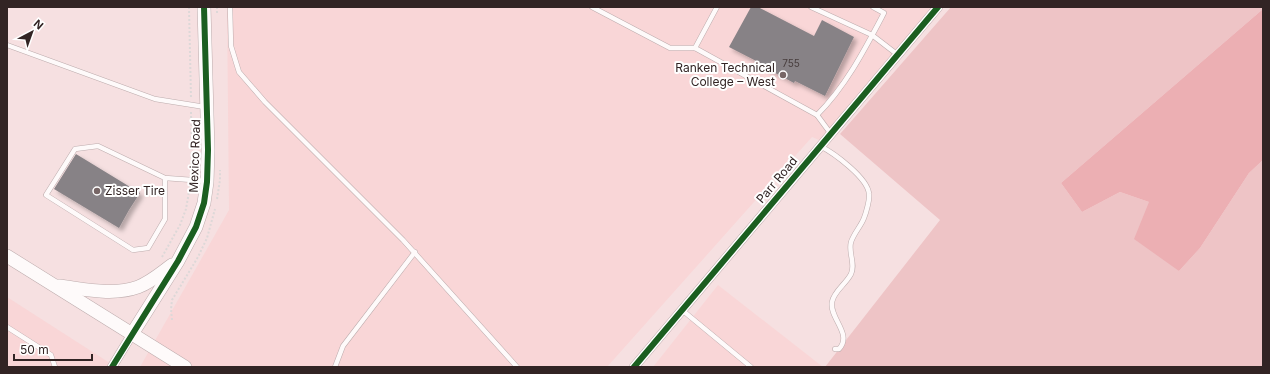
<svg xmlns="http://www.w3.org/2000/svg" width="1270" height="374" viewBox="0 0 1270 374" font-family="Inter,sans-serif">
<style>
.built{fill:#f9d6d7}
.green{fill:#eec4c6}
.forest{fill:#ecafb3}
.building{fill:#878286;filter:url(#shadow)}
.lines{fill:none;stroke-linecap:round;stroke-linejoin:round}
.lane-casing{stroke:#bdacad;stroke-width:5.5}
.street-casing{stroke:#bdacad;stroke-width:10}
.secondary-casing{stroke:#bdacad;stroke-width:14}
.path{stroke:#ddd8d8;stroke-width:2;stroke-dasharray:2 2;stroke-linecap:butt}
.lane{stroke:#fefafa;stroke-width:4.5}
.street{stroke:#fefafa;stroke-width:9}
.secondary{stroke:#fefafa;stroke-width:13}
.cycleway-casing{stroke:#fff;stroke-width:8}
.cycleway{stroke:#1b5e20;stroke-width:6}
.poi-dot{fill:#766;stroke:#fff;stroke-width:1.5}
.labels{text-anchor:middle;stroke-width:4;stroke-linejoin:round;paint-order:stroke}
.number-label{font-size:10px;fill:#473c3c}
.poi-label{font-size:12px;fill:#322424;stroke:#fff;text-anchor:end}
.street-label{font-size:12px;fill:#322424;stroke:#fff}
</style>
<defs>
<filter id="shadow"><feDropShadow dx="3.5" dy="3.5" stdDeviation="2" flood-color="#0004"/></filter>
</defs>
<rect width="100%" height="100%" fill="#f6e0e1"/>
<g class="built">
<path d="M 227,7 L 938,7 L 824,142 L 812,137 L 607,367 L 140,367 L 229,210 Z"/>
<path d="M 718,285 L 823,367 L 653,367 Z"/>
<path d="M 7,297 L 116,367 L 7,367 Z"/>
</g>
<path class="green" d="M 951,7 L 1263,7 L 1263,9 L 1061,183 L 1082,212 L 1120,192 L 1149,202 L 1179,271 L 1200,248 L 1249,173 L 1263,160 L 1263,367 L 825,367 L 940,220 L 840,134 Z"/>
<path class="forest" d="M 1263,9 L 1263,160 L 1249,173 L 1200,248 L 1179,271 L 1134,239 L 1149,202 L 1120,192 L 1082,212 L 1061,183 Z"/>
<g class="building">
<path d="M 751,7 L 758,7 L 814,36 L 822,20 L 854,37 L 825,96 L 795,81 L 794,83 L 764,67 L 764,65 L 729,47 Z"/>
<path d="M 76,154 L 140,193 L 129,210 L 119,228 L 54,189 Z"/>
</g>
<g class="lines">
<defs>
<g id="lane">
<path d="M 230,7 L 231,46 L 239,72 L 265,102 L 403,240 L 517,367"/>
<path d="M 592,7 L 670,48 L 695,48"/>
<path d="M 717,7 L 695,48 L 817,115 L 831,134"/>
<path d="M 811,7 L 872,35 L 898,55"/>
<path d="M 7,45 L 155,99 L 205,107"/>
<path d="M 817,115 C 846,86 865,49 884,13 L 873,7"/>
<path d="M 820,146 C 834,153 868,178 869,194 C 870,199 866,213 864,218 C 861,226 854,233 851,242 C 848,253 856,264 851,274 C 846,284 834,291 832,302 C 829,318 853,334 839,349 L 835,349"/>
<path d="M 165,178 L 165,219 L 148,248 L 133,250 L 46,195 L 75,149 L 98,146 L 165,178 L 206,181"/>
<path d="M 682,310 L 751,367"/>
<path d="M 7,327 L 51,355 L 55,367"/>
<path d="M 335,367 L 343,346 L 415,252"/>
</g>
<g id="street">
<path d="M 112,367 L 132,334"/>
<path d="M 634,367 L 938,7"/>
</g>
<g id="secondary">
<path d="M 7,256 L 185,367"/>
<path d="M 59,286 C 84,289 113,296 138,287 C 151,282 161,273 172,265"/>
<path d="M 132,334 L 178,261 L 196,227 L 204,203 L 207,182 L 208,150 L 204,7"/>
</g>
</defs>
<use href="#lane" class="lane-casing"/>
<use href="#street" class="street-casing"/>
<use href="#secondary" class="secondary-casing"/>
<g class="path">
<path d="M 189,7 L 191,98"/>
<path d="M 217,7 L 217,15"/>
<path d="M 191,112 L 192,174"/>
<path d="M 217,199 L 220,180 L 220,170"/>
<path d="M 162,257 L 180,225 L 186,209 L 190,186"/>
<path d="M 172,320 L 171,309 L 172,300 L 198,257 L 207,238 L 215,209"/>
</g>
<use href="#lane" class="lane"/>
<use href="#street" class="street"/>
<use href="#secondary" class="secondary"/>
<defs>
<g id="cycleway">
<path d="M 112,367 L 178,261 L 196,227 L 204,203 L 207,182 L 208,150 L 204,7"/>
<path d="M 634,367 L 938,7"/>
</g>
</defs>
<use href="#cycleway" class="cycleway-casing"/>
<use href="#cycleway" class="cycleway"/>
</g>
<g class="poi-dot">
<circle cx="783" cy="75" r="4"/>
<circle cx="97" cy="191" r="4"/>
</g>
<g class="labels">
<g class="number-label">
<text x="791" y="67">755</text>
</g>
<g class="poi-label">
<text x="775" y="72">Ranken Technical<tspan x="775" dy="14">College – West</tspan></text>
<text x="105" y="195" text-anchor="start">Zisser Tire</text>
</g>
<g class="street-label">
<text transform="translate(195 156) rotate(-88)" y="4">Mexico Road</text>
<text transform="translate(777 180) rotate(-50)" y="4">Parr Road</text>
</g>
</g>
<rect width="1270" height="374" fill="none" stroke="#322424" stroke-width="16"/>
<g transform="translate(32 32) rotate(41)" stroke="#ffffff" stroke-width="3" paint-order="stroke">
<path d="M0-3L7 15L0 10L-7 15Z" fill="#322424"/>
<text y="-6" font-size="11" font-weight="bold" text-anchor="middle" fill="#322424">N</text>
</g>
<path d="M14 354v6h78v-6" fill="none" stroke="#322424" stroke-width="2"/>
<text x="20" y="354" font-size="12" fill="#322424" stroke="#ffffff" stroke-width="3" paint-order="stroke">50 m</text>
</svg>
